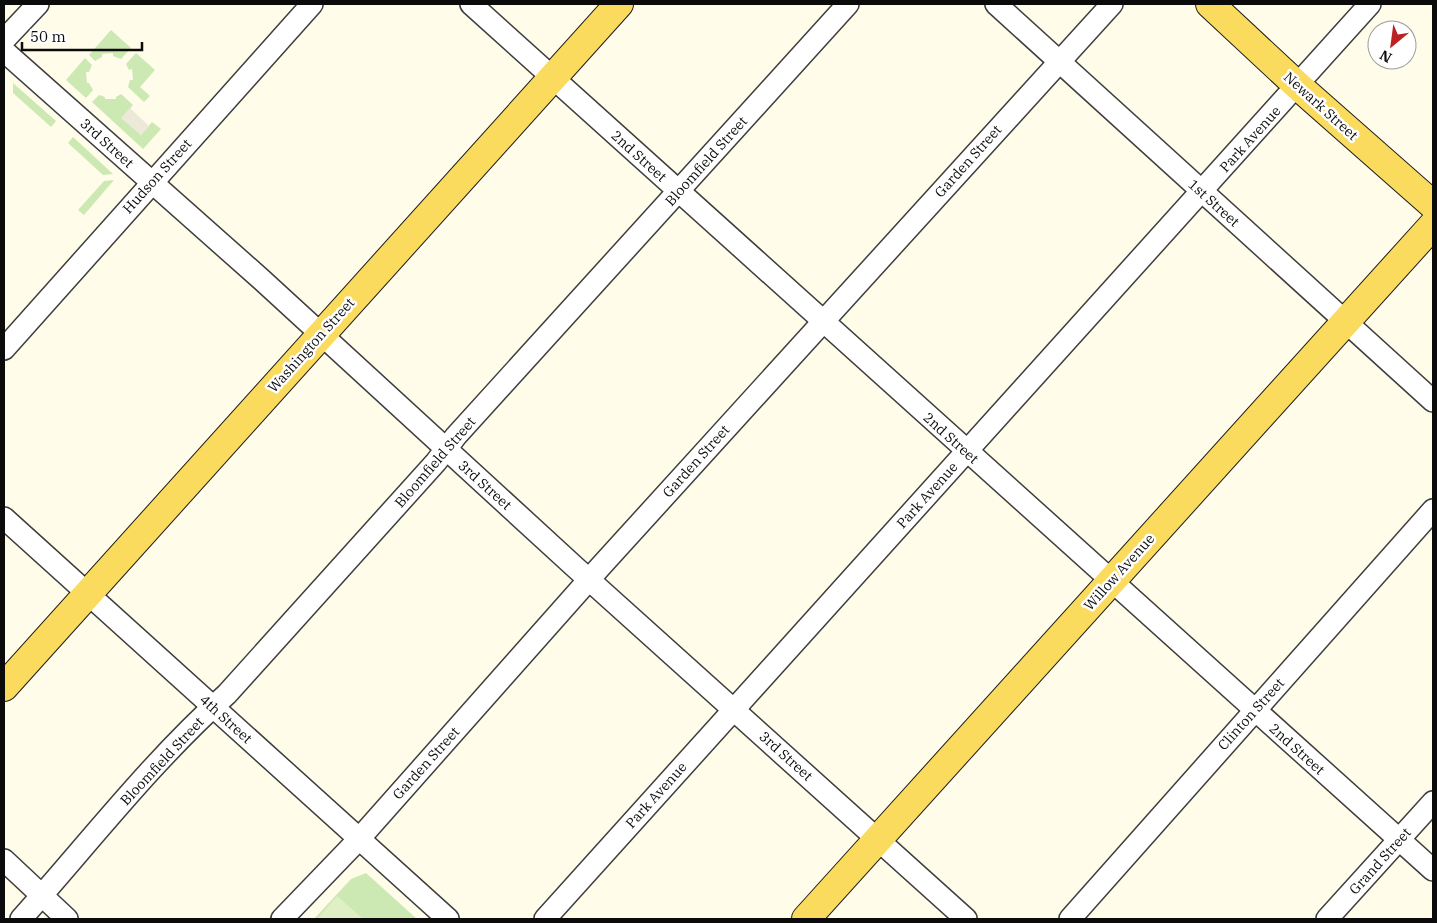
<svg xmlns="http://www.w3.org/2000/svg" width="1437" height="923" viewBox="0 0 1437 923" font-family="'IBM Plex Serif',serif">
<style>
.green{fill:#cde9b3}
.pitch{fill:#dff0c5}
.plaza{fill:#ede9d9}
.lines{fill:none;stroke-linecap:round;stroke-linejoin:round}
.minor-casing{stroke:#3e3e3e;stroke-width:24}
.major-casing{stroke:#1c1c1c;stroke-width:30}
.minor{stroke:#fff;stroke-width:21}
.major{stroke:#fadb5d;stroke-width:28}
.labels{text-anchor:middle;stroke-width:5;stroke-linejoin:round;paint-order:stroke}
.street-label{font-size:14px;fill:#0b0b0b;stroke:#fff}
</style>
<rect width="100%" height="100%" fill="#fffce9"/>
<g class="green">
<path d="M 111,30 L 131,48 L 121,59 L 113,56 L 113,53 L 102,54 L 102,57 L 95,61 L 89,55 Z"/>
<path d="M 136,53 L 155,70 L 140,87 L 150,96 L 144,102 L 128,87 L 130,80 L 133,80 L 132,69 L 129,70 L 126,64 Z"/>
<path d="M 85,58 L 92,65 L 89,72 L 86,72 L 87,83 L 89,83 L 93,90 L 86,98 L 66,80 Z"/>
<path d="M 13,83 L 56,121 L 51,127 L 13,93 Z"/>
<path d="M 121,94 L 133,105 L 122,118 L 141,135 L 152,122 L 161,129 L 143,149 L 92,102 L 99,95 L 105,97 L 105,99 L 116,99 L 116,97 Z"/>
<path d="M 73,137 L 113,174 L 103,175 L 68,143 Z"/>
<path d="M 114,180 L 84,215 L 78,210 L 104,181 Z"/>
<path d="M 366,873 L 417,919 L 314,919 L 351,879 Z"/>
</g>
<path class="pitch" d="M 337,896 L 362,918 L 362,919 L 317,919 Z"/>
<path class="plaza" d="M 130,108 L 149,126 L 141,135 L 121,118 Z"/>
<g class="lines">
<defs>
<g id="minor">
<path d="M 471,4 L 1433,870"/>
<path d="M 996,4 L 1433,401"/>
<path d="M 4,40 L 38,4"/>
<path d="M 4,51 L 262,280 L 576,568 L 966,919"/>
<path d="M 4,349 L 312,4"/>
<path d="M 4,518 L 448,919"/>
<path d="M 4,860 L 67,919"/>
<path d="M 21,919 C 88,844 151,762 227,694 L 436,462 L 456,436 L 848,4"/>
<path d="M 282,919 L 359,839 L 601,566 L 1112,4"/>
<path d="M 545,919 L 1370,4"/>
<path d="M 1070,919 L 1433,510"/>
<path d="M 1327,919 L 1433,802"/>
</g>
<g id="major">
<path d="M 1210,4 L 1298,86 L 1433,205"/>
<path d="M 4,687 L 619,4"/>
<path d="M 806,919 L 1433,225"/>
</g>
</defs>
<use href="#minor" class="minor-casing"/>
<use href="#major" class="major-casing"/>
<use href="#minor" class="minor"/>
<use href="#major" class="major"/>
</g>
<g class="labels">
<g class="street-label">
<text transform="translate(1321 106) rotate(42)" y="5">Newark Street</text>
<text transform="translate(1250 139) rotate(-48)" y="5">Park Avenue</text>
<text transform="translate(107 143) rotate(42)" y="5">3rd Street</text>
<text transform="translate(639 156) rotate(42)" y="5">2nd Street</text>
<text transform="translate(706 161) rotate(-48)" y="5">Bloomfield Street</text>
<text transform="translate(968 161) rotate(-48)" y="5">Garden Street</text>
<text transform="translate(157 176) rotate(-48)" y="5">Hudson Street</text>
<text transform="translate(1214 203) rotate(42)" y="5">1st Street</text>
<text transform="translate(311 345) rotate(-48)" y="5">Washington Street</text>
<text transform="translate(951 438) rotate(42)" y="5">2nd Street</text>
<text transform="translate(696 461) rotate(-48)" y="5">Garden Street</text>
<text transform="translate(435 462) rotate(-49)" y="5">Bloomfield Street</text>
<text transform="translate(485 485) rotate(42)" y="5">3rd Street</text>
<text transform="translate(927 495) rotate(-48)" y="5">Park Avenue</text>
<text transform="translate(1119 572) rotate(-48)" y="5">Willow Avenue</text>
<text transform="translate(1251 714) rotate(-48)" y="5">Clinton Street</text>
<text transform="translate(226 719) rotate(42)" y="5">4th Street</text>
<text transform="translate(1297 749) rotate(42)" y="5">2nd Street</text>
<text transform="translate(786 756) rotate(42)" y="5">3rd Street</text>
<text transform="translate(162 761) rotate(-47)" y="5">Bloomfield Street</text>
<text transform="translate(426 763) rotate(-48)" y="5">Garden Street</text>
<text transform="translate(656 795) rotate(-48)" y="5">Park Avenue</text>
<text transform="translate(1380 861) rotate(-48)" y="5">Grand Street</text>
</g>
</g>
<rect width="1437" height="923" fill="none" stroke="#0b0b0b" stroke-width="10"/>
<g transform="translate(1392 45) rotate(209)"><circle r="24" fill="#ffffff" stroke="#9d9d9d"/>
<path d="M0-4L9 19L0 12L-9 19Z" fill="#bc2223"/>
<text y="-8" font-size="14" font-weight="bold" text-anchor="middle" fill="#0b0b0b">N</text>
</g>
<path d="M22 42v8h120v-8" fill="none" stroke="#0b0b0b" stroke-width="2.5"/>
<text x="30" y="42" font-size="15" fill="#0b0b0b" stroke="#ffffff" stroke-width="4" paint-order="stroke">50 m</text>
</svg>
